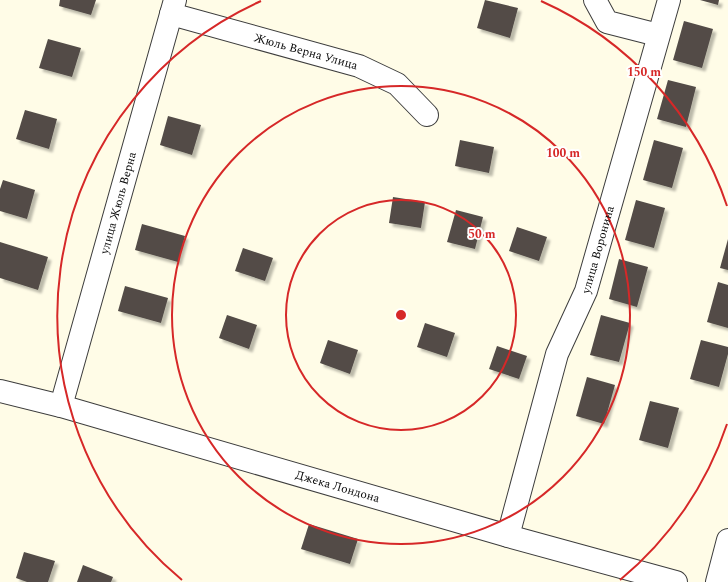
<svg xmlns="http://www.w3.org/2000/svg" width="728" height="582" viewBox="0 0 728 582" font-family="Spectral,serif">
<style>
.building{fill:#524c47;filter:url(#shadow)}
.lines{fill:none;stroke-linecap:round;stroke-linejoin:round}
.minor-casing{stroke:#3d3d3d;stroke-width:24}
.minor{stroke:#fff;stroke-width:22}
.ring{fill:none;stroke:#d62828;stroke-width:2}
.labels{text-anchor:middle;stroke-width:4;stroke-linejoin:round;paint-order:stroke}
.street-label{font-size:12px;fill:#0a0a0a;stroke:#fff}
.centre{fill:#d62828;stroke:#fff;stroke-width:2}
.ring-label{font-size:12px;text-anchor:middle;font-weight:bold;fill:#d62828;stroke:#fff;stroke-width:4;stroke-linejoin:round;paint-order:stroke}
</style>
<defs>
<filter id="shadow"><feDropShadow dx="3.5" dy="3.5" stdDeviation="1" flood-color="#0004"/></filter>
</defs>
<rect width="100%" height="100%" fill="#fffce7"/>
<g class="building">
<path d="M 60,0 L 96,0 L 91,15 L 59,6 Z"/>
<path d="M 485,0 L 518,8 L 510,38 L 477,28 Z"/>
<path d="M 700,0 L 719,0 L 718,5 Z"/>
<path d="M 684,21 L 713,29 L 702,68 L 673,60 Z"/>
<path d="M 48,39 L 81,48 L 72,77 L 39,68 Z"/>
<path d="M 668,80 L 696,87 L 686,127 L 657,119 Z"/>
<path d="M 25,110 L 57,119 L 49,149 L 16,139 Z"/>
<path d="M 168,116 L 201,125 L 192,155 L 160,145 Z"/>
<path d="M 460,140 L 494,147 L 489,173 L 455,166 Z"/>
<path d="M 654,140 L 683,148 L 672,188 L 643,180 Z"/>
<path d="M 3,180 L 35,190 L 27,219 L 0,211 L 0,189 Z"/>
<path d="M 393,197 L 425,202 L 421,228 L 389,223 Z"/>
<path d="M 636,200 L 665,208 L 654,248 L 625,240 Z"/>
<path d="M 456,210 L 483,217 L 475,249 L 447,242 Z"/>
<path d="M 142,224 L 185,236 L 178,262 L 135,250 Z"/>
<path d="M 517,227 L 547,237 L 539,261 L 509,251 Z"/>
<path d="M 728,239 L 728,270 L 720,268 Z"/>
<path d="M 0,242 L 48,257 L 38,290 L 0,278 Z"/>
<path d="M 243,248 L 273,258 L 265,281 L 235,271 Z"/>
<path d="M 619,259 L 648,267 L 637,307 L 609,299 Z"/>
<path d="M 718,282 L 728,285 L 728,328 L 707,322 Z"/>
<path d="M 125,286 L 168,298 L 161,323 L 118,311 Z"/>
<path d="M 227,315 L 257,325 L 249,349 L 219,338 Z"/>
<path d="M 601,315 L 630,323 L 619,362 L 590,355 Z"/>
<path d="M 425,323 L 455,333 L 447,357 L 417,347 Z"/>
<path d="M 328,340 L 358,350 L 350,374 L 320,363 Z"/>
<path d="M 701,340 L 728,347 L 728,354 L 719,387 L 690,379 Z"/>
<path d="M 497,346 L 527,356 L 519,379 L 489,369 Z"/>
<path d="M 587,377 L 615,385 L 604,424 L 576,416 Z"/>
<path d="M 650,401 L 679,408 L 668,448 L 639,440 Z"/>
<path d="M 309,524 L 358,539 L 350,564 L 301,549 Z"/>
<path d="M 24,552 L 55,561 L 48,582 L 27,582 L 16,578 Z"/>
<path d="M 83,565 L 113,577 L 111,582 L 77,582 Z"/>
</g>
<g class="lines">
<defs>
<g id="minor">
<path d="M 595,0 L 607,22 L 658,35"/>
<path id="s1" d="M 171,14 L 359,66 L 397,84 L 427,115"/>
<path id="s2" d="M 0,391 L 61,406 L 508,536 L 676,582"/>
<path id="s3" d="M 61,406 L 175,0"/>
<path id="s4" d="M 508,536 L 557,354 L 586,291 L 669,0"/>
<path d="M 717,582 L 728,540"/>
</g>
</defs>
<use href="#minor" class="minor-casing"/>
<use href="#minor" class="minor"/>
</g>
<g class="ring">
<circle cx="401" cy="315" r="115"/>
<circle cx="401" cy="315" r="229"/>
<path d="M727 424A344 344 0 0 1 620 580M182 580A344 344 0 0 1 261 1M541 1A344 344 0 0 1 727 206"/>
</g>
<g class="labels">
<g class="street-label">
<text dy="4" stroke="none"><textPath href="#s1" startOffset="140">Жюль Верна Улица</textPath></text>
<text dy="4" stroke="none"><textPath href="#s3" startOffset="211">улица Жюль Верна</textPath></text>
<text dy="4" stroke="none"><textPath href="#s4" startOffset="301">улица Воронина</textPath></text>
<text dy="4" stroke="none"><textPath href="#s2" startOffset="351">Джека Лондона</textPath></text>
</g>
</g>
<circle cx="401" cy="315" r="6" class="centre"/>
<g class="ring-label">
<text x="644" y="76">150 m</text>
<text x="563" y="157">100 m</text>
<text x="482" y="238">50 m</text>
</g>
</svg>
